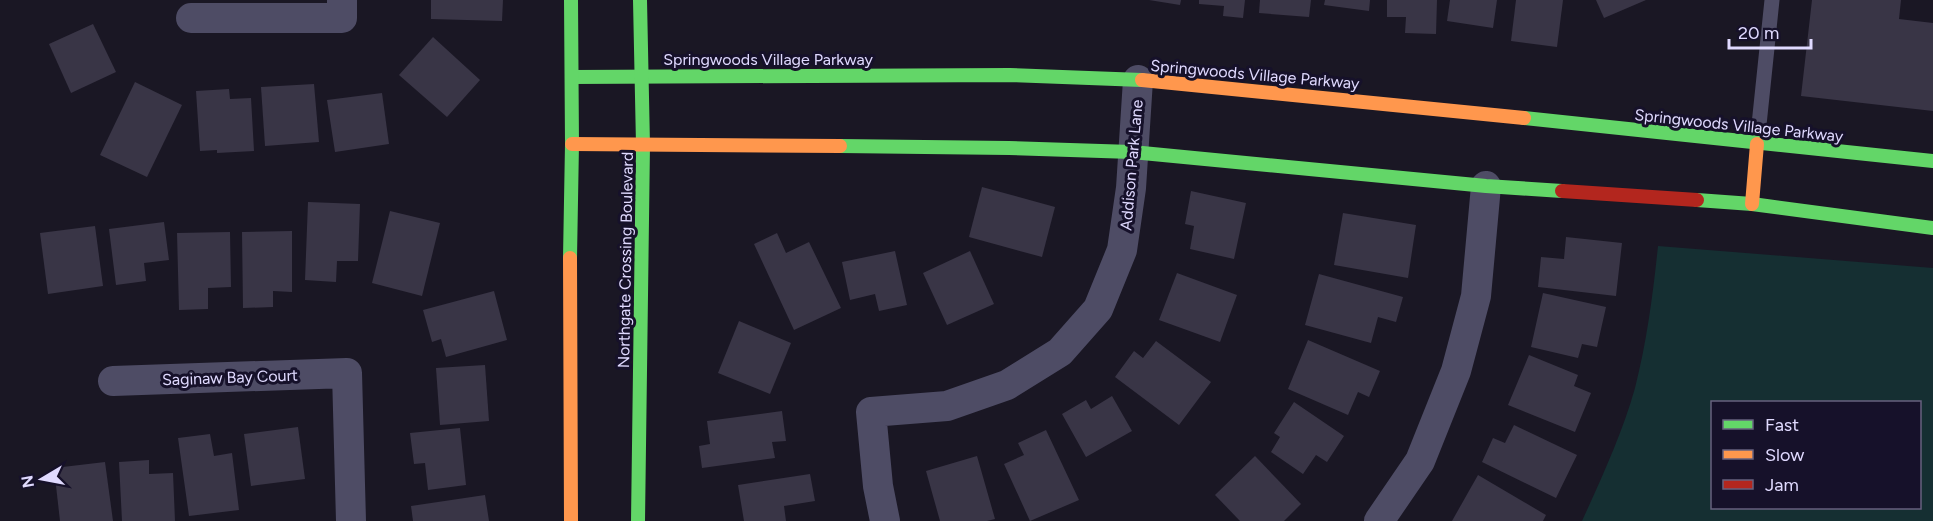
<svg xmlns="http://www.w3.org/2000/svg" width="1933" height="521" viewBox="0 0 1933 521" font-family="Figtree,sans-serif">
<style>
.green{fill:#152f32;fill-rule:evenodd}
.building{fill:#393546}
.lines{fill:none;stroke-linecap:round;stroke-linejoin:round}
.lane{stroke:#4e4c65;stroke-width:15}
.street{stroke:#4e4c65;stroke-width:30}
.fast{stroke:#63d668;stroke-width:14}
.slow{stroke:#ff974d;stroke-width:14}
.jam{stroke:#b3261e;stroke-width:14}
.labels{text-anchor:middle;stroke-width:6;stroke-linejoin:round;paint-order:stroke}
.street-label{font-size:16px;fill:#e0daff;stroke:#16112a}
</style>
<rect width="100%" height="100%" fill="#1a1724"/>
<path class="green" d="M 1658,246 L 1933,268 L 1933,521 L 1582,521 C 1602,477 1622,434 1635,388 C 1647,341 1653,294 1658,246 ZM 1712,402 L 1920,402 L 1920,508 L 1712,508 Z"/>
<g class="building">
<path d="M 431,0 L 503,0 L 502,21 L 431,19 Z"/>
<path d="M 1149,0 L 1181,0 L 1180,5 Z"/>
<path d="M 1199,0 L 1245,0 L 1243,18 L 1223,16 L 1224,6 L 1199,4 Z"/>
<path d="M 1260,0 L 1311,0 L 1309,17 L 1259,13 Z"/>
<path d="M 1325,0 L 1370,0 L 1369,11 L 1324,5 Z"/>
<path d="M 1387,0 L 1437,0 L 1436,34 L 1405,33 L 1406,17 L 1387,17 Z"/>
<path d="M 1450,0 L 1497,0 L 1493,28 L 1447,21 Z"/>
<path d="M 1516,0 L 1563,0 L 1557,47 L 1511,41 Z"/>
<path d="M 1596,0 L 1646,0 L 1604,18 Z"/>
<path d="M 1812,0 L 1901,0 L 1899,19 L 1933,23 L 1933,111 L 1801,96 Z"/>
<path d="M 93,24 L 116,72 L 71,93 L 49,44 Z"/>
<path d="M 433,37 L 480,80 L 447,117 L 399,75 Z"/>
<path d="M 135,82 L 182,105 L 147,177 L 100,155 Z"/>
<path d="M 314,84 L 319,142 L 265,146 L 261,87 Z"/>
<path d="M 229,89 L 230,99 L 251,98 L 254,151 L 217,153 L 217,150 L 200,151 L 196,91 Z"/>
<path d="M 382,93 L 389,144 L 335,152 L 327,100 Z"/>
<path d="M 982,187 L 1055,207 L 1042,257 L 969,237 Z"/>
<path d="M 1191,191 L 1246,203 L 1234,259 L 1190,249 L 1194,226 L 1185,224 Z"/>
<path d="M 308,202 L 360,204 L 358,261 L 337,261 L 336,282 L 305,280 Z"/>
<path d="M 390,211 L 440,223 L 422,296 L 372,283 Z"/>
<path d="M 1343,213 L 1416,225 L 1408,278 L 1334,265 Z"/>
<path d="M 164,222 L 169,260 L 144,263 L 146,281 L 116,285 L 109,229 Z"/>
<path d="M 95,226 L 103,286 L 48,294 L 40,233 Z"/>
<path d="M 292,231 L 292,292 L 273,291 L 273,307 L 243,308 L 242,232 Z"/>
<path d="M 230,232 L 231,287 L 208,288 L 208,309 L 179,310 L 177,233 Z"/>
<path d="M 777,233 L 786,253 L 809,242 L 841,308 L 794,330 L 754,244 Z"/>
<path d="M 1566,237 L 1622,243 L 1616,296 L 1538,287 L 1541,257 L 1564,259 Z"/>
<path d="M 895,251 L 907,305 L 879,311 L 875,294 L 850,300 L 842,262 Z"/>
<path d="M 970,251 L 994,304 L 947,325 L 923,273 Z"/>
<path d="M 1177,273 L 1237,295 L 1220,342 L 1159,320 Z"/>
<path d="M 1319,274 L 1403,297 L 1396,322 L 1378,317 L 1371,343 L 1305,325 Z"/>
<path d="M 494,291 L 507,340 L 446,357 L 441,339 L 432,342 L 423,310 Z"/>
<path d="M 1543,293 L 1606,307 L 1597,347 L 1582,344 L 1578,358 L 1531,347 Z"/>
<path d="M 739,321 L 791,343 L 770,394 L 718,373 Z"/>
<path d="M 1308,340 L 1380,371 L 1369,397 L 1358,392 L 1348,415 L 1288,389 Z"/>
<path d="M 1156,341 L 1211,382 L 1179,425 L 1115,377 L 1134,351 L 1143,358 Z"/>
<path d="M 1529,355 L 1578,375 L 1574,386 L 1591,393 L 1575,432 L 1508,405 Z"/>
<path d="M 485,365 L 489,421 L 440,425 L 436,368 Z"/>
<path d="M 1112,396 L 1132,431 L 1086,457 L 1062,414 L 1086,400 L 1091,409 Z"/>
<path d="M 1294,402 L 1344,436 L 1327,462 L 1316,455 L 1303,474 L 1271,452 L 1280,437 L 1274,433 Z"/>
<path d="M 782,411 L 786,441 L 772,442 L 775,458 L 702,468 L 699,446 L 710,444 L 707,421 Z"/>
<path d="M 1514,425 L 1577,455 L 1556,498 L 1482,462 L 1493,438 L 1505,443 Z"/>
<path d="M 298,427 L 305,479 L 251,486 L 244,434 Z"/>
<path d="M 460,428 L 466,485 L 428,490 L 425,463 L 414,464 L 410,433 Z"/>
<path d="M 1046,430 L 1079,500 L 1030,521 L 1004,464 L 1024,455 L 1018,443 Z"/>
<path d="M 210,434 L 214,456 L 232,453 L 239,510 L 189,516 L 178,438 Z"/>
<path d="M 977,456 L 995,519 L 987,521 L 940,521 L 926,471 Z"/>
<path d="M 1255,456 L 1301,504 L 1284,521 L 1240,521 L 1215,495 Z"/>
<path d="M 149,460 L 149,474 L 173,473 L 175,521 L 122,521 L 119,462 Z"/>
<path d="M 105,462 L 113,521 L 60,521 L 54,468 Z"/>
<path d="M 810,474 L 815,501 L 784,506 L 786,521 L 744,521 L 738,485 Z"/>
<path d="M 1478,475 L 1546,515 L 1543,521 L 1452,521 Z"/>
<path d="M 485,495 L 489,521 L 413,521 L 411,506 Z"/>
</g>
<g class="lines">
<path class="lane" d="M 1757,144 L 1772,0"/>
<g class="street">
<path d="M 191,18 L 342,18 L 342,0"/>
<path d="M 113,381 L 347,373 L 351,521"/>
<path d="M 885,521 L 878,486 L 871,412 L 947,406 L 1007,385 L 1060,352 L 1098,309 L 1122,250 L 1131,188 L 1138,80"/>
<path d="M 1379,521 L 1420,461 L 1456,371 L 1476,296 L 1486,186"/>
</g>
<g class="fast">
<path d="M 572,77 L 1010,75 L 1142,80"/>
<path d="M 1524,118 L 1933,161"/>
<path d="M 840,146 L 1009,148 L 1132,152 L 1486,186 L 1562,191"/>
<path d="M 1697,200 L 1752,204 L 1933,228"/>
<path d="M 570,258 L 572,144 L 571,0"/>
<path d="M 638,521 L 643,145 L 640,0"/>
</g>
<g class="slow">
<path d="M 1142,80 L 1524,118"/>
<path d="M 572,144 L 840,146"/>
<path d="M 1752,204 L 1757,144"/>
<path d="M 570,258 L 571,521"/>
</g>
<path class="jam" d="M 1562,191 L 1697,200"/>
</g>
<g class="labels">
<g class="street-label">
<text x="768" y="65">Springwoods Village Parkway</text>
<text transform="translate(1255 74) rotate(5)" y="6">Springwoods Village Parkway</text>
<text transform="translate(1739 125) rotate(6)" y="6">Springwoods Village Parkway</text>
<text transform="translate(1131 165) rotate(-85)" y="6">Addison Park Lane</text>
<text transform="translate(625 260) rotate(-89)" y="6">Northgate Crossing Boulevard</text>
<text transform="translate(230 377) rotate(-2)" y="6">Saginaw Bay Court</text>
</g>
</g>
<rect x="1711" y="401" width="210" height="108" fill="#16112a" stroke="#67617f" stroke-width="1.5"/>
<rect x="1723" y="420" width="30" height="9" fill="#63d668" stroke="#67617f" stroke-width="1.5"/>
<text x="1765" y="431" font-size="18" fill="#e0daff">Fast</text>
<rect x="1723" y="450" width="30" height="9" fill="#ff974d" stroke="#67617f" stroke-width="1.5"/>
<text x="1765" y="461" font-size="18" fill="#e0daff">Slow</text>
<rect x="1723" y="480" width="30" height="9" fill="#b3261e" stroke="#67617f" stroke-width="1.5"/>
<text x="1765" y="491" font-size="18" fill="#e0daff">Jam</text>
<g transform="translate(42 479) rotate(260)" stroke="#16112a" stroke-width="4.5" paint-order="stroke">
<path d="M0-4.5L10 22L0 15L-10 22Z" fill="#e0daff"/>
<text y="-9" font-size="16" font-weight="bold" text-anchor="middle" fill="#e0daff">N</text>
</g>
<path d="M1729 39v9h82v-9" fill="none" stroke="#e0daff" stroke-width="3"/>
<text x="1738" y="39" font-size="18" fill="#e0daff" stroke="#16112a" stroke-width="4.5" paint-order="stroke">20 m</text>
</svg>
